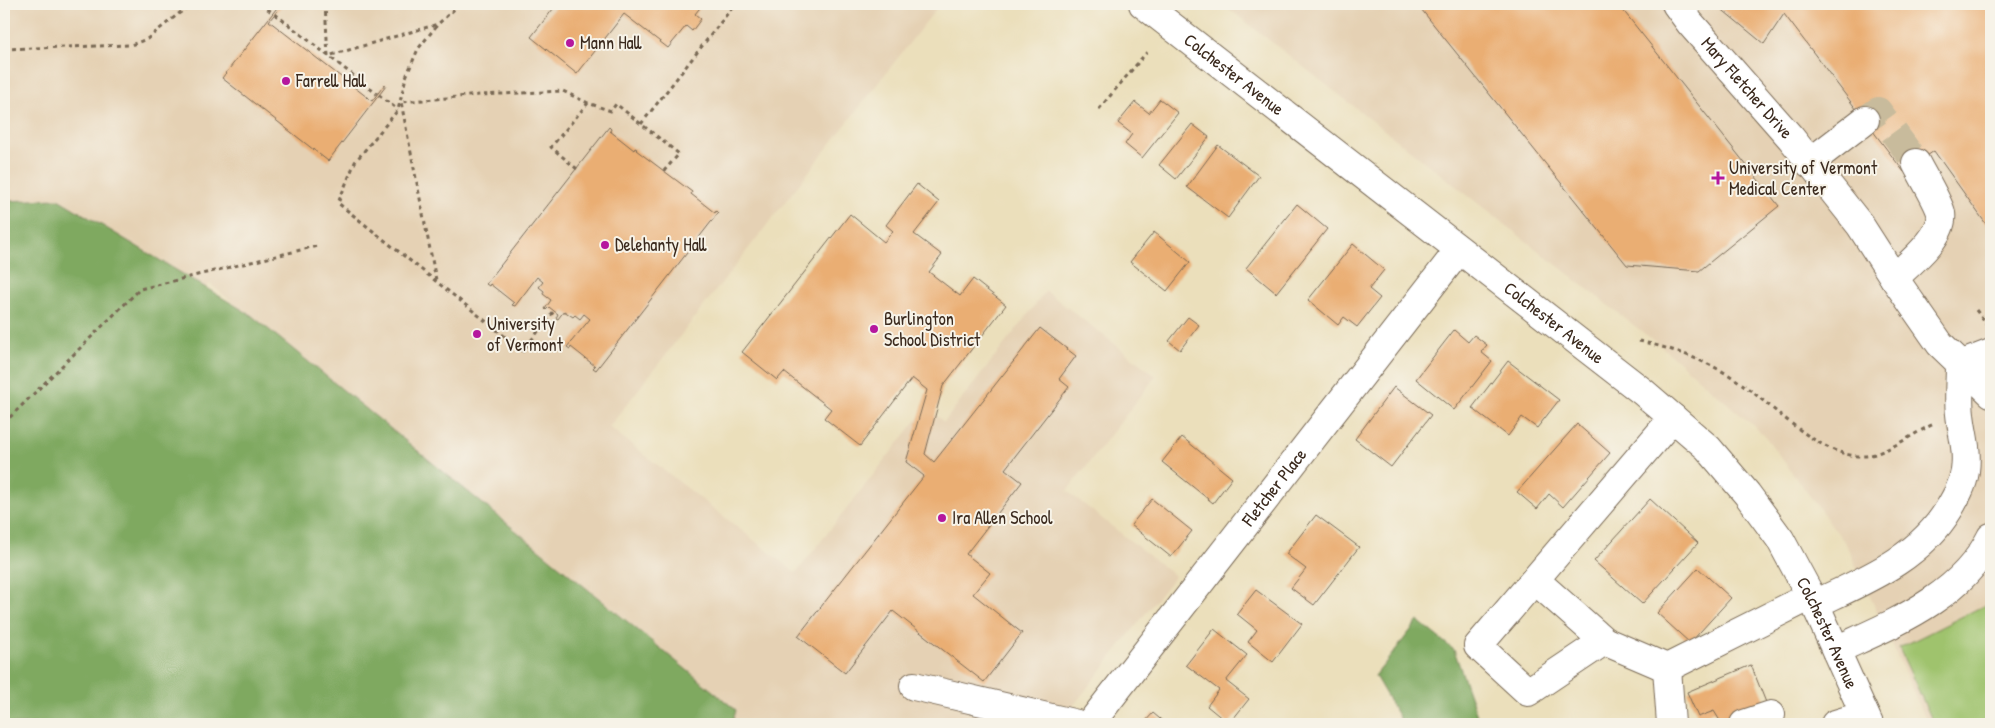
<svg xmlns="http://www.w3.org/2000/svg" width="1995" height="728" viewBox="0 0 1995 728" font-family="'Patrick Hand',sans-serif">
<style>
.built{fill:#e5d1b4}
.green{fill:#9fc36d;stroke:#6d7646}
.forest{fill:#7fa960;stroke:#5d6a3f}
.building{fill:#eaae73}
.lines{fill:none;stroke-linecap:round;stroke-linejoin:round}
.minor-tunnel{stroke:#c8bb9c;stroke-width:28;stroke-dasharray:28 14;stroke-linecap:butt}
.minor-casing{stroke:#796955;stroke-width:30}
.major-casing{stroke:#796955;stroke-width:30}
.path{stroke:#796955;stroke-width:3;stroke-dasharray:4 4;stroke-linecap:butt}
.minor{stroke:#fff;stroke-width:28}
.major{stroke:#fff;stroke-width:28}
.poi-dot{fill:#b5179e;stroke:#f7f3e8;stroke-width:2}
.labels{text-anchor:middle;stroke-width:4;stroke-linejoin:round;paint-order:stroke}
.poi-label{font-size:18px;fill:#3b2a1e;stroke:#f7f3e8;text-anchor:start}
.street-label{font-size:18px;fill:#3b2a1e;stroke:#f7f3e8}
</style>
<rect width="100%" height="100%" fill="#f7f3e8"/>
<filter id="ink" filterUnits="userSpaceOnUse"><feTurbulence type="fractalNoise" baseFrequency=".02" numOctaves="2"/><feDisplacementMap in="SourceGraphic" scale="10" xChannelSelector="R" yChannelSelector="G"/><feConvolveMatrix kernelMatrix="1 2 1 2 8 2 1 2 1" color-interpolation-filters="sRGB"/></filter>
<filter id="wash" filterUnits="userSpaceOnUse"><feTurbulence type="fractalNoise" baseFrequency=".0096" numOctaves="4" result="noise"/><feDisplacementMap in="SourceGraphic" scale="20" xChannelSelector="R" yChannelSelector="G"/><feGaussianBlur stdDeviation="1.12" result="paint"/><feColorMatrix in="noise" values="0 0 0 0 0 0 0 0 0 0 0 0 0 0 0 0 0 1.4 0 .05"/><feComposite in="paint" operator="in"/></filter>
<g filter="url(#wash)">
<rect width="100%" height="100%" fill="#ebdfbb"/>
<g class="built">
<path d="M 4,4 L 940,4 L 609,427 L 796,573 L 926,408 L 944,422 L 1046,291 L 1156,376 L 1067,491 L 1175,576 L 1059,724 L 642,724 L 655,643 L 210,284 L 4,436 Z"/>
<path d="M 1223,4 L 1991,4 L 1991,724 L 1928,724 L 1846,544 L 1764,435 L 1668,352 Z"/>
</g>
<path class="green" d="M 1991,602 L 1991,724 L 1934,724 L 1899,648 Z"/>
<g class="forest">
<path d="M 58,199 L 251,315 L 736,710 L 732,724 L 4,724 L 4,201 Z"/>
<path d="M 1418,621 L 1454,650 L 1480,724 L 1403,724 L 1375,676 Z"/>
</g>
<g id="blocks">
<g class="building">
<path d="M 280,4 L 283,4 L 269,21 L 372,101 L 385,84 L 386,86 L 328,161 L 222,78 Z"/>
<path d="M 557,4 L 703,4 L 695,14 L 701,19 L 692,31 L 686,26 L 668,48 L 624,14 L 577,74 L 531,37 Z"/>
<path d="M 1417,4 L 1618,4 L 1779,206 L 1699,271 L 1627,265 Z"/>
<path d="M 1721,4 L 1991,4 L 1991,231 L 1934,151 L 1904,172 L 1784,14 L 1764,44 L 1719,7 Z"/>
<path d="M 1160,99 L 1178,113 L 1142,158 L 1125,144 L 1132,134 L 1118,123 L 1135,102 L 1149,113 Z"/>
<path d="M 1192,124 L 1209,137 L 1176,179 L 1159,165 Z"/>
<path d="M 609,127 L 611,129 L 610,131 L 634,150 L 635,148 L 637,149 L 636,150 L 692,192 L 691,194 L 715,213 L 716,211 L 718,213 L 596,370 L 593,368 L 595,366 L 571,347 L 570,349 L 567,347 L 590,319 L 584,314 L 580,319 L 575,315 L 573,317 L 564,311 L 558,319 L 556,318 L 558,314 L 554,311 L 549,307 L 546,310 L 545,309 L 551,300 L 543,294 L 544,291 L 539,287 L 543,282 L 537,277 L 515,306 L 512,305 L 514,303 L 490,284 L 489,286 L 486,284 Z"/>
<path d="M 1218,145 L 1259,176 L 1228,218 L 1187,187 Z"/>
<path d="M 917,184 L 939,202 L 914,234 L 942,255 L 929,272 L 960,296 L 973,279 L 1006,305 L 943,386 L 925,454 L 934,462 L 1040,328 L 1076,356 L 1059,379 L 1069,387 L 1005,469 L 1022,482 L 966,554 L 990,573 L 973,594 L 1022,633 L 984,682 L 893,611 L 845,673 L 798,636 L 924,476 L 906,462 L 927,390 L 912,378 L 860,446 L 824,418 L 831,409 L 784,372 L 777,380 L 742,352 L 850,214 L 884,242 L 893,231 L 886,225 Z"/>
<path d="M 1297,204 L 1327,229 L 1276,293 L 1246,268 Z"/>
<path d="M 1154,232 L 1190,262 L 1167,291 L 1130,262 Z"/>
<path d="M 1353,244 L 1384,270 L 1369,289 L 1380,298 L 1357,327 L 1344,317 L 1338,325 L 1308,300 Z"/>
<path d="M 1188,317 L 1199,325 L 1180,350 L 1169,341 Z"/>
<path d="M 1454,330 L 1468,342 L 1474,335 L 1487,345 L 1481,352 L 1492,361 L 1454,410 L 1416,379 Z"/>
<path d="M 1508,361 L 1559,400 L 1537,428 L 1522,417 L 1508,436 L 1472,408 Z"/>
<path d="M 1394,387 L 1431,415 L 1391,467 L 1355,439 Z"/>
<path d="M 1577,424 L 1610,453 L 1563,507 L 1549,494 L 1537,509 L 1517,492 Z"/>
<path d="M 1182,437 L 1232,478 L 1213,503 L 1162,462 Z"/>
<path d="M 1152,499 L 1192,531 L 1171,557 L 1131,525 Z"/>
<path d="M 1650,499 L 1698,543 L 1642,604 L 1594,561 Z"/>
<path d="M 1316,515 L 1359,547 L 1314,605 L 1291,588 L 1306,569 L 1286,554 Z"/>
<path d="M 1698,568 L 1731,598 L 1690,643 L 1657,613 Z"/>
<path d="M 1256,590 L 1302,624 L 1273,662 L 1248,642 L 1257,630 L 1237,614 Z"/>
<path d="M 1214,629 L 1247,655 L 1226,681 L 1249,699 L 1229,724 L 1207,706 L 1219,690 L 1186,665 Z"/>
<path d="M 1751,665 L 1767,705 L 1722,724 L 1714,711 L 1698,717 L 1687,692 Z"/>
<path d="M 1153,713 L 1166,724 L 1143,724 Z"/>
</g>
</g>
</g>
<g filter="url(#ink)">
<use href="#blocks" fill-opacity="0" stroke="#796955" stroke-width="1"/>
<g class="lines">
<path class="minor-tunnel" d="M 1865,120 L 1878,111 L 1916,163"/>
<defs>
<g id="minor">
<path id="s1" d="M 1676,4 L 1690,23 L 1791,138 L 1860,225 L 1894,278 L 1940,344 L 1991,393"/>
<path d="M 1809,163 L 1865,120"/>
<path d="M 1894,278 C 1909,264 1945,236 1941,213 C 1939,203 1922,175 1916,163"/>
<path d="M 1960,365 L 1991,353"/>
<path d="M 1535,580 L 1604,641 L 1667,668 L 1811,596"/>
<path d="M 1815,604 C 1865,580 1919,559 1949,509 C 1956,497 1963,485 1965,471 C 1968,449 1962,435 1960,414 C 1958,398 1960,381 1960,365"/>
<path d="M 1604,641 L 1528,692 L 1478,646 L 1673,418"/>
<path d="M 1836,650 C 1894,623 1961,598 1991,537"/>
<path d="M 1667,668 L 1671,724"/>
<path d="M 914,686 L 1077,724"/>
<path id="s2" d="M 1090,724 L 1459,250"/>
<path d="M 1744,724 L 1771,715"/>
<path d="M 1835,724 L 1864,715"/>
</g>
<g id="major">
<path id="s3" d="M 1143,4 L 1643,392 L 1708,448 L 1747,494 L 1780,539 L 1815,604 L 1869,724"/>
</g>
</defs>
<use href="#minor" class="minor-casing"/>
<use href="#major" class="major-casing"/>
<g class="path">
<path d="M 261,4 L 273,13"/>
<path d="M 325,4 L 328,56 L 438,24"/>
<path d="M 460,4 L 438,24 L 418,49 L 406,77 L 398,110 L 355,162 L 338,203 L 523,351 L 554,311"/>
<path d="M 275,14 L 377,94"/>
<path d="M 4,49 L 131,45 L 147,39 L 191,4"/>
<path d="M 379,95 L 398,110"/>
<path d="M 1099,109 L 1147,52"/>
<path d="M 641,124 L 735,4"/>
<path d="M 577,169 L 551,147 L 588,103"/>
<path d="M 436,280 L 401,102 L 480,95 L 563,91 L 588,103 L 611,111 L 616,104 L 679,154 L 663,172"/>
<path d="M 1976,310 L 1987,325"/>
<path d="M 1639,341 C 1670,348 1699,358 1727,374 C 1767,397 1817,459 1865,456 C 1887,454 1913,433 1934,424"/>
<path d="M 4,423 L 140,289 L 317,246"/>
</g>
<use href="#minor" class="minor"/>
<use href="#major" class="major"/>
</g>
</g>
<g class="poi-dot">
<circle cx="570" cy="43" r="5"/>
<circle cx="286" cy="81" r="5"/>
<path d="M1715.5 170.5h5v5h5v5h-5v5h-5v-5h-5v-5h5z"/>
<circle cx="605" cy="245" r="5"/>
<circle cx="874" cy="329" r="5"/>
<circle cx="477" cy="334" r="5"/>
<circle cx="942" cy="518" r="5"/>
</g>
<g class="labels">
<g class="poi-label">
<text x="580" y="49">Mann Hall</text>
<text x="296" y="87">Farrell Hall</text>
<text x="1729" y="174">University of Vermont<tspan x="1729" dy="21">Medical Center</tspan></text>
<text x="615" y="251">Delehanty Hall</text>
<text x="884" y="325">Burlington<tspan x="884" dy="21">School District</tspan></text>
<text x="487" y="330">University<tspan x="487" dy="21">of Vermont</tspan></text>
<text x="952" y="524">Ira Allen School</text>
</g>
<g class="street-label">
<text dy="6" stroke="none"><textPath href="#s3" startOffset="115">Colchester Avenue</textPath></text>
<text dy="6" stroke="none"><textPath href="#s1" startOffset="110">Mary Fletcher Drive</textPath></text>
<text dy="6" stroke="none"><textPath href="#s3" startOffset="520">Colchester Avenue</textPath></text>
<text dy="6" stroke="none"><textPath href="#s2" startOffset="300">Fletcher Place</textPath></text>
<text dy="6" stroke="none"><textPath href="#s3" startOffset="940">Colchester Avenue</textPath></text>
</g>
</g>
<rect width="1995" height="728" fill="none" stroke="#f7f3e8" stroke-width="20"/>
</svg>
